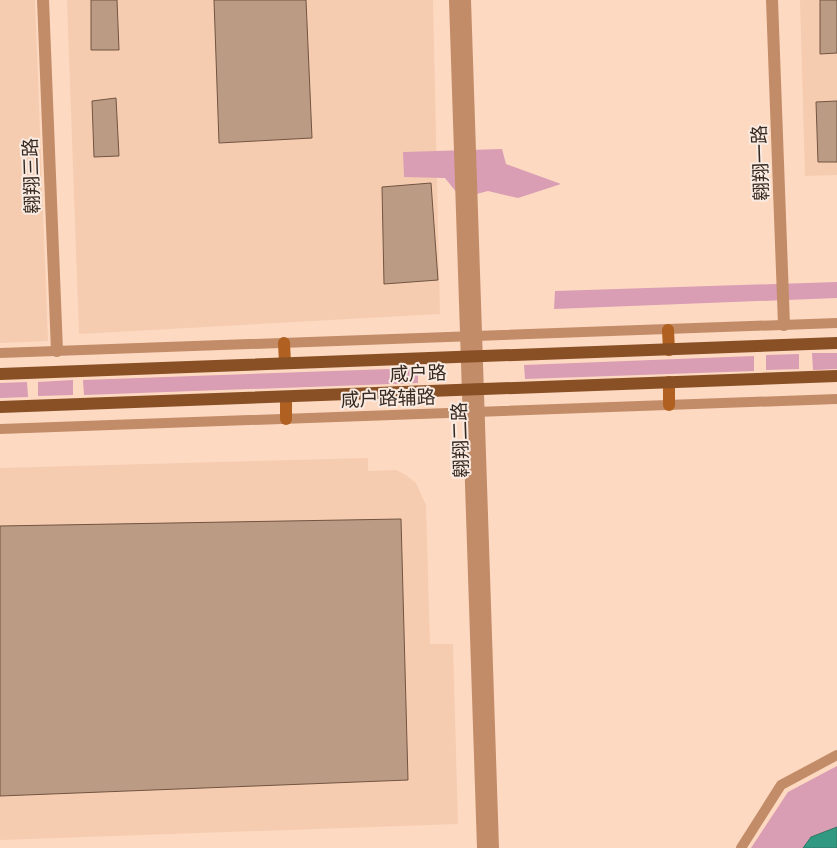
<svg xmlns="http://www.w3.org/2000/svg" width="837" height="848" viewBox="0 0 837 848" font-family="Jost,'Noto Sans SC',sans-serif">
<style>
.built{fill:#f6ccb0}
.green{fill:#d99db4}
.water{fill:#319981;stroke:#327764}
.building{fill:#bc9b85;stroke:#725441}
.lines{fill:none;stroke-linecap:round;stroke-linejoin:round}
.minor{stroke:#c38c68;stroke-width:10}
.tertiary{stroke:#c38c68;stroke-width:12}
.secondary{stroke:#b06021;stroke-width:12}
.primary{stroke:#895026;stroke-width:12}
.labels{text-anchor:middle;stroke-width:4;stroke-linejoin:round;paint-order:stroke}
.street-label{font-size:19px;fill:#362920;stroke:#faebe2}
</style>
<rect width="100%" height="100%" fill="#fdd9c2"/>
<g class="built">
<path d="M 0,0 L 35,0 L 48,341 L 0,343 Z"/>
<path d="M 67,0 L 433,0 L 440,314 L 79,334 Z"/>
<path d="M 800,0 L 837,0 L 837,175 L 805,176 Z"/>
<path d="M 368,458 L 368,471 L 396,470 L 406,475 L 416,483 L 426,505 L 430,644 L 453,644 L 458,824 L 0,840 L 0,468 Z"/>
</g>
<g class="green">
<path d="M 502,149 L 506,164 L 561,184 L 518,198 L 488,191 L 461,198 L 445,178 L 404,177 L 403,152 Z"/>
<path d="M 837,282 L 837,298 L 554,309 L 555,291 Z"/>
<path d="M 812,353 L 837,353 L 837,369 L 813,370 Z"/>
<path d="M 799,354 L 799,369 L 766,370 L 766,355 Z"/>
<path d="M 754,356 L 754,371 L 525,379 L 524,365 Z"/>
<path d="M 418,368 L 418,383 L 84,395 L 83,380 Z"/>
<path d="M 73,380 L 73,395 L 38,396 L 38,382 Z"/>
<path d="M 27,382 L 28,397 L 0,398 L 0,383 Z"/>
<path d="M 837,766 L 837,848 L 751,848 L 788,792 Z"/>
</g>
<path class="water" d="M 837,827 L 837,848 L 803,848 L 811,837 Z"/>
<g class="building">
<path d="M 91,0 L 117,0 L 119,50 L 91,50 Z"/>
<path d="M 214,0 L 306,0 L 312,138 L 219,143 Z"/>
<path d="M 820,0 L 837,0 L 837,53 L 820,54 Z"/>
<path d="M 116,98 L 119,156 L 94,157 L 92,101 Z"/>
<path d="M 837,101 L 837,162 L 818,162 L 816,102 Z"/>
<path d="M 431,183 L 438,280 L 384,284 L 382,187 Z"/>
<path d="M 401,519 L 408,780 L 0,796 L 0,526 Z"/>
</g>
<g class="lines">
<g class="minor">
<path d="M 0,353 L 837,323"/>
<path d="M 0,429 L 837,399"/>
<path d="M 741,848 L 781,785 L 837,755"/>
</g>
<g class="tertiary">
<path d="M 43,0 L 57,351"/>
<path d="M 455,0 L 483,848"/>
<path d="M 465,0 L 493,848"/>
<path d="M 772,0 L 784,325"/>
</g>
<g class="secondary">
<path d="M 668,330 L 669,350"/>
<path d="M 284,343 L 285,363"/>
<path d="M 669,382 L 669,405"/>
<path d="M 286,397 L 286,419"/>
</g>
<g class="primary">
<path d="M 0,374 L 837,343"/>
<path d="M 0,407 L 837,376"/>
</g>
</g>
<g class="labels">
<g class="street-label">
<text transform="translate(760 163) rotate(-92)" y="7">翱翔一路</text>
<text transform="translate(31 176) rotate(-92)" y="7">翱翔三路</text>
<text transform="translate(418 373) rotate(-2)" y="7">咸户路</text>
<text transform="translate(388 398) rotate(-2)" y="7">咸户路辅路</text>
<text transform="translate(460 440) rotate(-92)" y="7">翱翔二路</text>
</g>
</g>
</svg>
